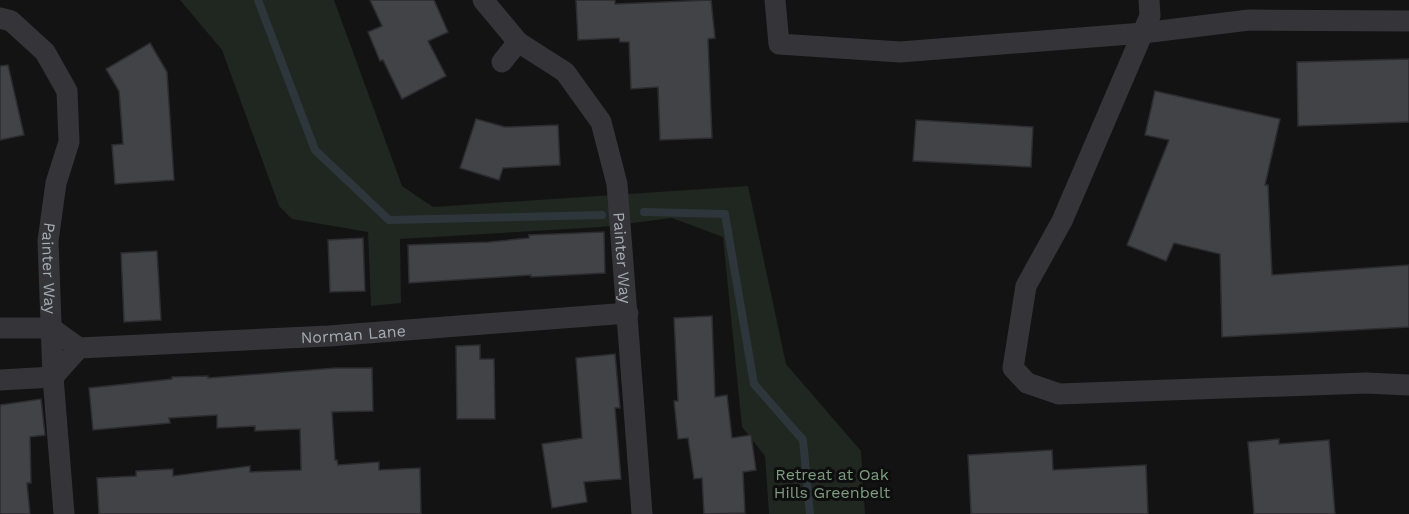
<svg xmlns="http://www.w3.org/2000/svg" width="1409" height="514" viewBox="0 0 1409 514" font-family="'Work Sans',sans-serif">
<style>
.green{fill:#202620}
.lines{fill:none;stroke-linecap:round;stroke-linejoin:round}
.stream{stroke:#2e363c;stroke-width:8}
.building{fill:#424347;stroke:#2d2d30;stroke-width:1.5}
.street{stroke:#353539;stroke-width:21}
.labels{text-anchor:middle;stroke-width:6;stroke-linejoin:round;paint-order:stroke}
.street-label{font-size:16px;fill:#a6abb3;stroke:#0e0e0f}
.park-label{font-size:16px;fill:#7f9c80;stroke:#0e0e0f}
</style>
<rect width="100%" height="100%" fill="#131314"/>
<path class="green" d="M 180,0 L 334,0 L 402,186 L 433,207 L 748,186 L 786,364 L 861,451 L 865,514 L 769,514 L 765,456 L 742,427 L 723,237 L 672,218 L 601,227 L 400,239 L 401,303 L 371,306 L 368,232 L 292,219 L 279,206 L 222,50 Z"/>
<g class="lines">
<g class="stream">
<path d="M 258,0 L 315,150 L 389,220 L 602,215"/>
<path d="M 644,212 L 725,214 L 754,384 L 803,440 L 810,514"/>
</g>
</g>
<g class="building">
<path d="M 370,0 L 434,0 L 448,32 L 428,41 L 446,76 L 402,99 L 383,60 L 380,61 L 368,32 L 382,26 Z"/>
<path d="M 576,0 L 615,0 L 615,4 L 711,0 L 715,38 L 708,39 L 712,138 L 660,140 L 658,87 L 631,89 L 629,42 L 620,42 L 619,38 L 578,40 Z"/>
<path d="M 150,43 L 167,72 L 174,180 L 115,184 L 112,145 L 123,144 L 119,91 L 106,69 Z"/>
<path d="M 1409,59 L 1409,122 L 1298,126 L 1297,62 Z"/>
<path d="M 8,65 L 24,135 L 0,140 L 0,66 Z"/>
<path d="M 1155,91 L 1280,119 L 1265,185 L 1268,185 L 1272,275 L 1409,265 L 1409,327 L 1222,337 L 1220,254 L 1174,243 L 1166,261 L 1127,245 L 1169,140 L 1145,135 Z"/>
<path d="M 476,119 L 505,127 L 558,125 L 560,165 L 503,168 L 499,180 L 460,168 Z"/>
<path d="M 916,120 L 1033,127 L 1031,167 L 913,161 Z"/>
<path d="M 604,232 L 605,273 L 531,277 L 531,275 L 409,283 L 408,245 L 489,242 L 529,238 L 529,235 Z"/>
<path d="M 363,238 L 365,291 L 330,292 L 328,240 Z"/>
<path d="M 157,251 L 161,320 L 124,322 L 121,253 Z"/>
<path d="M 712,316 L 715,397 L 727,395 L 732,438 L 751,435 L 756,470 L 743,472 L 745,513 L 704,514 L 702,478 L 694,479 L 688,438 L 678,439 L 674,401 L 678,401 L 674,318 Z"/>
<path d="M 480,345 L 480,359 L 494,359 L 495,419 L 457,419 L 456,346 Z"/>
<path d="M 615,354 L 620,408 L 615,408 L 621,479 L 584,482 L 587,502 L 552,508 L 542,444 L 582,438 L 576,358 Z"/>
<path d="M 336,368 L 372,368 L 373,411 L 332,412 L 335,460 L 337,460 L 338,465 L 379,462 L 379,470 L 420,468 L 421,514 L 99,514 L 97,478 L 136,476 L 136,471 L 173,469 L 173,476 L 250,466 L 250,472 L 301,470 L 300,429 L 255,431 L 255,426 L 217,428 L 217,415 L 169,418 L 170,423 L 93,430 L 89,388 L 172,379 L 172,377 L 208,376 L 208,378 Z"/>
<path d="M 41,399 L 45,435 L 30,437 L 31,483 L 27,483 L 30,514 L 0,514 L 0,405 Z"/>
<path d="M 1279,439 L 1279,444 L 1329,440 L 1335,514 L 1254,514 L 1248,442 Z"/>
<path d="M 1052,450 L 1053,470 L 1146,465 L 1148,514 L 971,514 L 968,455 Z"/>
</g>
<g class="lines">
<g class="street">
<path id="s1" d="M 483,0 L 518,42 L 565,72 L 601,122 L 617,184 L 642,514"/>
<path d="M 775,0 L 779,44 L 900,52 L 1143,33 L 1249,20 L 1409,21"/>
<path d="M 1149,0 L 1150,16 L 1062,221 L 1026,286 L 1013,368 L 1027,383 L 1059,394 L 1366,383 L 1409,385"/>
<path id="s2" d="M 0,18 L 11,21 L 45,52 L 67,91 L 69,142 L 56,183 L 48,241 L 53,377 L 64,514"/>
<path d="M 502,62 L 518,42"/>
<path id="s3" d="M 0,328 L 51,328 L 79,348 L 329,336 L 628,313"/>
<path d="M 0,380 L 53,377 L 79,348"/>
</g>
</g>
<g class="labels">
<g class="street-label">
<text dy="6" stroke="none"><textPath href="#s1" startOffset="310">Painter Way</textPath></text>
<text dy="6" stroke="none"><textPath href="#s2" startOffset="282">Painter Way</textPath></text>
<text dy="6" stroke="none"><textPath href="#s3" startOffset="360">Norman Lane</textPath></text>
</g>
<g class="park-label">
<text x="832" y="480">Retreat at Oak<tspan x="832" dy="18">Hills Greenbelt</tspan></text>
</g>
</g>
</svg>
